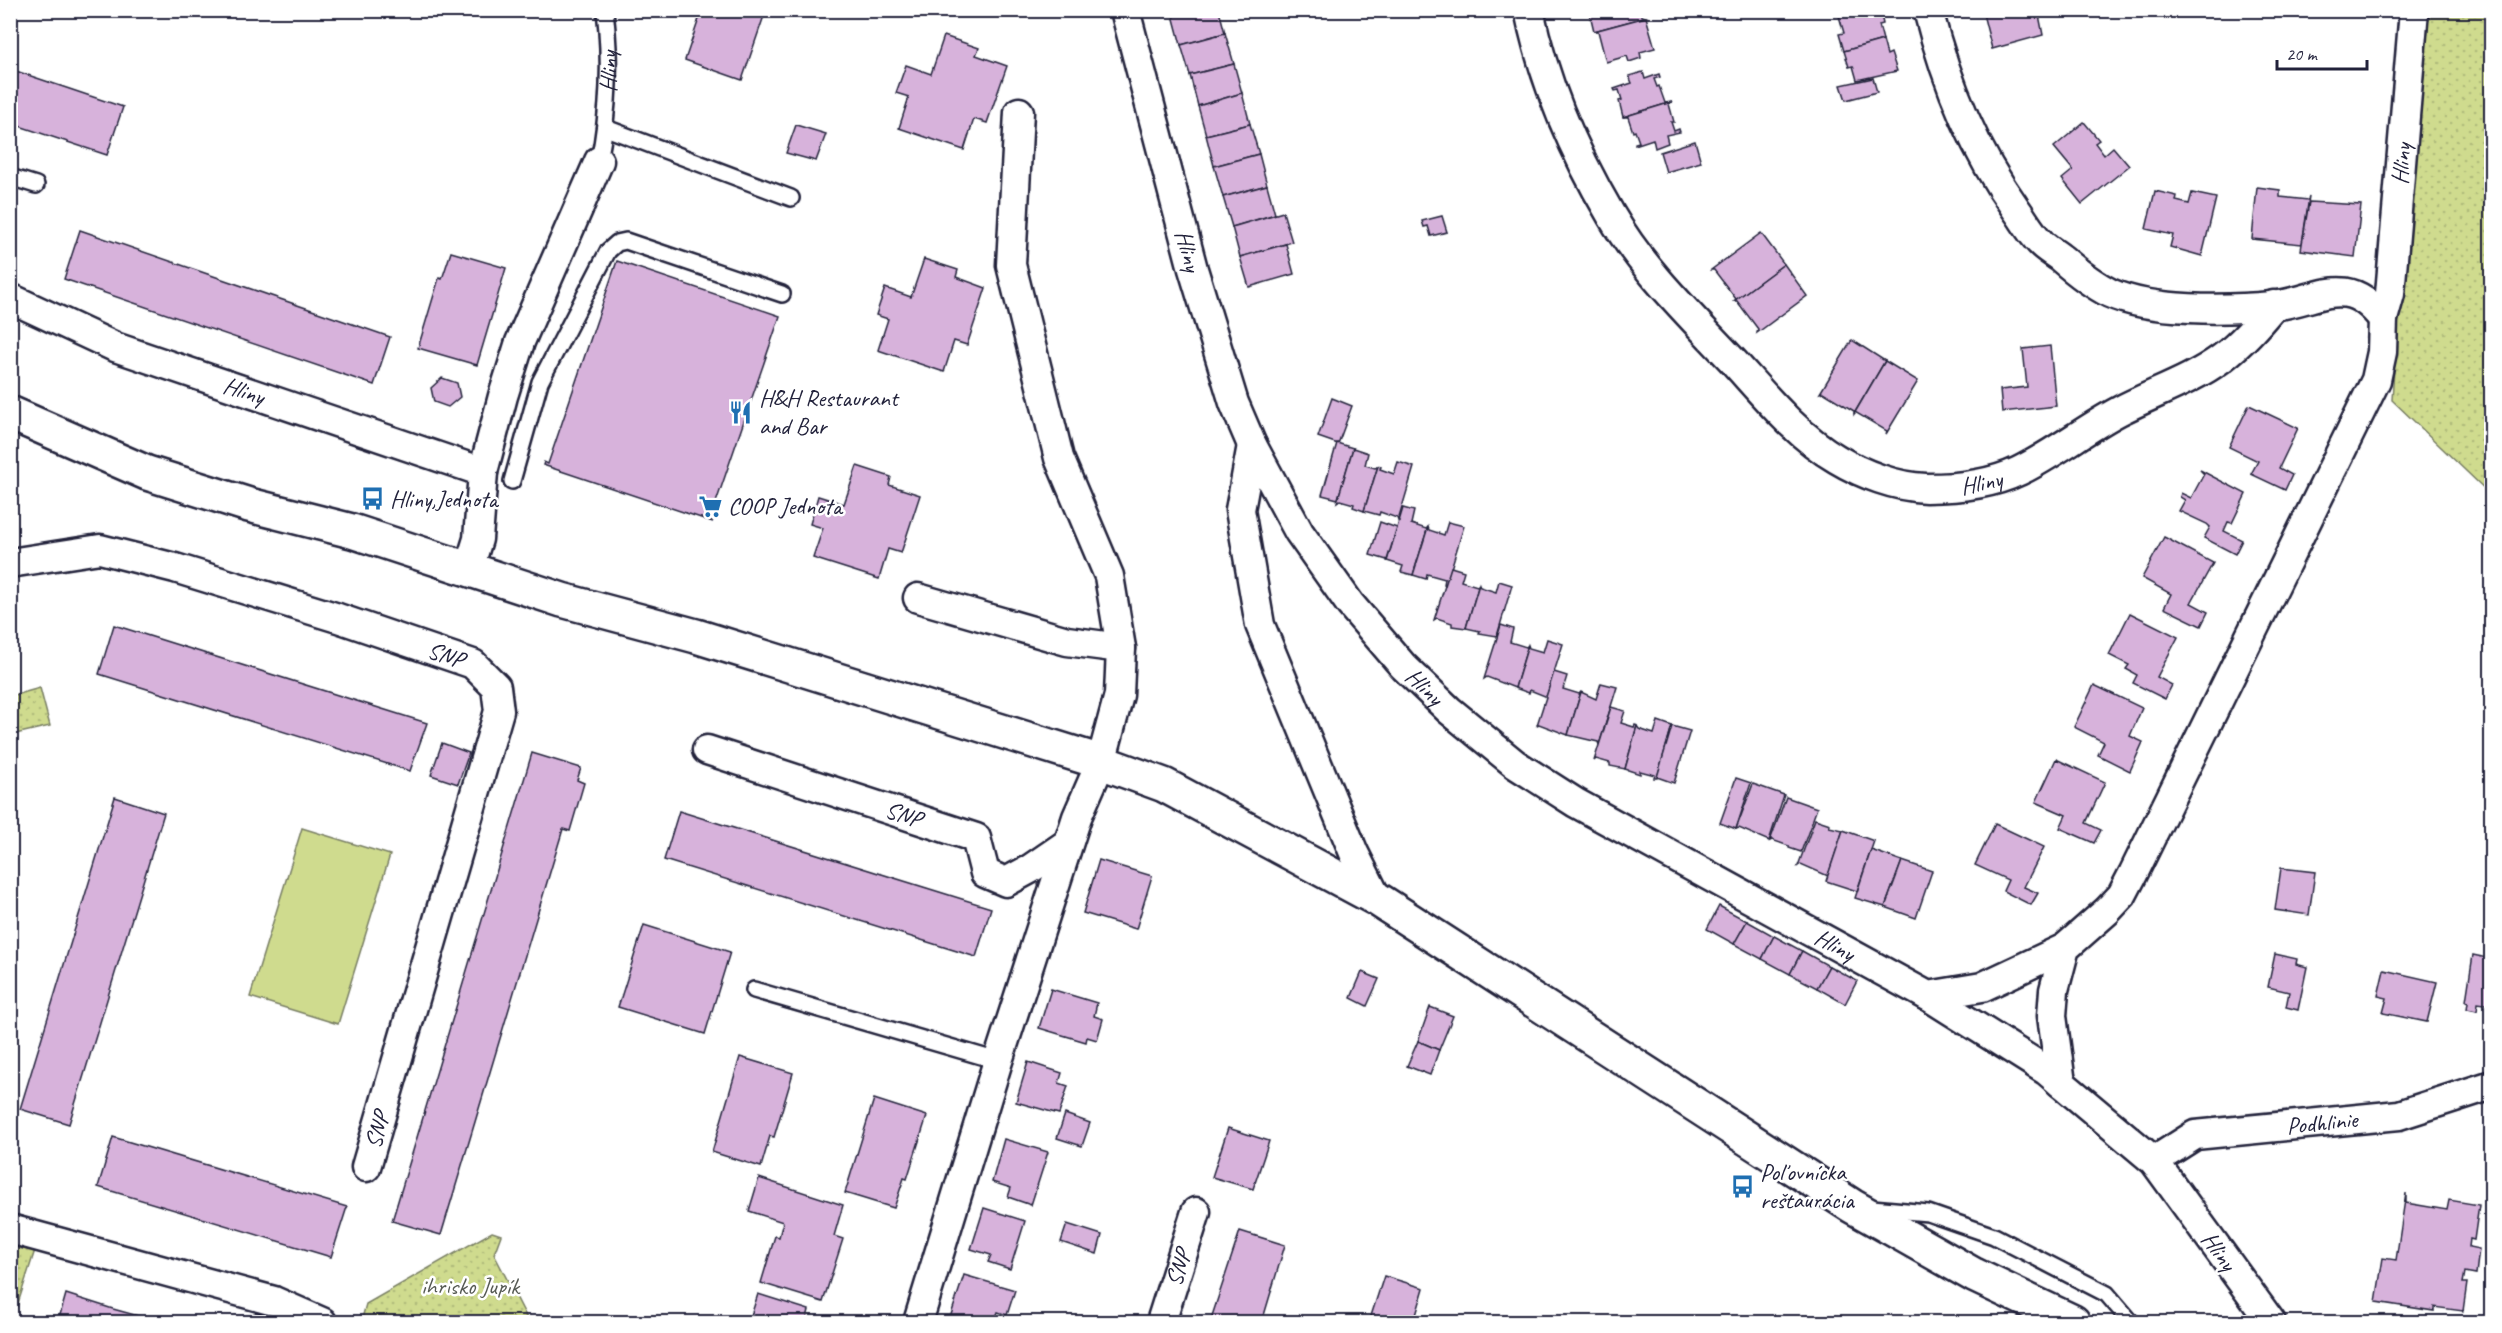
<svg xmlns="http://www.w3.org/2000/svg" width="2502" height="1333" viewBox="0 0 2502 1333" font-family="Caveat,sans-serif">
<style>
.green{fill:url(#green-dots);stroke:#787e64;stroke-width:1.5}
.pitch{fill:#cfdb8e;stroke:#787e64;stroke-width:1.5}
.building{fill:#d7b2db;stroke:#22223b;stroke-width:1.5}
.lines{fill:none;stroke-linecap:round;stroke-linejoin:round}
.service-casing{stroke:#22223b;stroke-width:20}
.minor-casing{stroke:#22223b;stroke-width:33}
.secondary-casing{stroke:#22223b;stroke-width:38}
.service{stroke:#fff;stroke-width:15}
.minor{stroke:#fff;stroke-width:28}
.secondary{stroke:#fff;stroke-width:33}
.labels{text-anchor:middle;stroke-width:5;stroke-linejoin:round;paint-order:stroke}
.street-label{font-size:24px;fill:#22223b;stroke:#fff}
.poi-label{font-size:24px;fill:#22223b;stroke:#fff;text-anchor:start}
.park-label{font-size:24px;fill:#565a54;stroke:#fff}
</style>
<defs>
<pattern id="green-dots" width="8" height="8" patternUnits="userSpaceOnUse" patternTransform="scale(1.5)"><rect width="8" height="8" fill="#cfdb8e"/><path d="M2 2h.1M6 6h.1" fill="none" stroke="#b1bc7b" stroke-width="1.8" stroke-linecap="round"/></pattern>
</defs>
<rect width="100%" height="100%" fill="#fff"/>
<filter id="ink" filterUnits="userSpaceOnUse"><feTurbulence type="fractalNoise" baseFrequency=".0167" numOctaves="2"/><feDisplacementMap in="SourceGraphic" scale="12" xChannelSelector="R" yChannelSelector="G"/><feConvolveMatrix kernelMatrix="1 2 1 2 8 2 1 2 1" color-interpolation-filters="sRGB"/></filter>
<g filter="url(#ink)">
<g class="green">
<path d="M 2417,11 L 2491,11 L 2491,495 L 2392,400 Z"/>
<path d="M 40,688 L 50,726 L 11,735 L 11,696 Z"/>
<path d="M 492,1232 L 501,1235 L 494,1254 L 529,1322 L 361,1322 L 366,1304 Z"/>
<path d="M 11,1245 L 35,1250 L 12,1322 L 11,1322 Z"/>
</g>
<path class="pitch" d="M 302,828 L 390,855 L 338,1024 L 250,997 Z"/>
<g class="building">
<path d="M 702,10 L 766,10 L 742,80 L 685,60 Z"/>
<path d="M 1187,10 L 1219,10 L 1225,33 L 1181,45 L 1173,15 Z"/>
<path d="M 1589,10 L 1641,10 L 1642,16 L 1646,17 L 1594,31 Z"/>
<path d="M 1860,10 L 1880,10 L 1883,24 L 1879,25 L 1883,40 L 1844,51 L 1839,34 L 1844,33 L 1839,16 Z"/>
<path d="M 1982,10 L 2038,10 L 2043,35 L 1992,49 Z"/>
<path d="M 1646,17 L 1655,48 L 1640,52 L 1641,58 L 1629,62 L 1627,56 L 1606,62 L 1598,31 L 1594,31 Z"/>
<path d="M 1225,33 L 1234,64 L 1190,75 L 1181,45 Z"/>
<path d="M 944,36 L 979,48 L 976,55 L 1007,66 L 987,123 L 974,119 L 964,150 L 899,128 L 909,97 L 896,93 L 906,65 L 931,74 Z"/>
<path d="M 1883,40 L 1887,55 L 1891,53 L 1897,71 L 1857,80 L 1853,66 L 1849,67 L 1844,51 Z"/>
<path d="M 1234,64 L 1242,93 L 1198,106 L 1190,75 Z"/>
<path d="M 10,69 L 123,107 L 107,155 L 10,123 Z"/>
<path d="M 1643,72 L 1645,79 L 1659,74 L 1660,77 L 1654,79 L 1657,87 L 1659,86 L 1665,103 L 1672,102 L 1623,117 L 1619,101 L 1622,100 L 1619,90 L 1615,91 L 1614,89 L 1632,83 L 1629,76 Z"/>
<path d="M 1873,78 L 1877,92 L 1846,100 L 1841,85 Z"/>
<path d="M 1242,93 L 1250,124 L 1206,135 L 1198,106 Z"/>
<path d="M 1672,102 L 1669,104 L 1674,122 L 1671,122 L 1674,131 L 1679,129 L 1680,132 L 1666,135 L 1668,143 L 1655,148 L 1653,139 L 1635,145 L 1635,143 L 1639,142 L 1635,131 L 1633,132 L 1628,117 L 1623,117 Z"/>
<path d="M 2084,122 L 2099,140 L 2095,143 L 2104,155 L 2113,147 L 2129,166 L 2082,204 L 2062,179 L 2073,170 L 2054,147 Z"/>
<path d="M 1250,124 L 1259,154 L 1214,166 L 1206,135 Z"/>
<path d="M 796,125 L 826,134 L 816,161 L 786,153 Z"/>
<path d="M 1695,141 L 1701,162 L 1666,172 L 1660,152 Z"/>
<path d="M 1259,154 L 1267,185 L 1223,197 L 1214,166 Z"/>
<path d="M 1267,185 L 1275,214 L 1232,227 L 1223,197 Z"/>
<path d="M 2257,187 L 2280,190 L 2280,197 L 2308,200 L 2309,197 L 2302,244 L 2252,239 Z"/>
<path d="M 2155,191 L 2177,196 L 2176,201 L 2189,204 L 2192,193 L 2216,198 L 2202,256 L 2170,247 L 2173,235 L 2146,229 Z"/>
<path d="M 2309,202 L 2361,205 L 2355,257 L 2301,250 Z"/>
<path d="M 1283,212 L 1292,242 L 1240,257 L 1232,227 Z"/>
<path d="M 1442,216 L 1447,232 L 1431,236 L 1428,226 L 1424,227 L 1422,221 Z"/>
<path d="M 80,230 L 390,337 L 374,385 L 64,279 Z"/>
<path d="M 1761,233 L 1784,264 L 1734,301 L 1736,299 L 1714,270 L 1711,270 Z"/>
<path d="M 1286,244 L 1294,274 L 1249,287 L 1240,257 Z"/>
<path d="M 451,252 L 506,268 L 477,365 L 418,348 L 439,278 L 442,279 Z"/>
<path d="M 924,259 L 958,270 L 956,277 L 986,288 L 967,345 L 954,341 L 944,372 L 878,350 L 888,319 L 876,315 L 885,288 L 911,297 Z"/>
<path d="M 617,261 L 780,316 L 710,520 L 713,522 L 543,465 L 544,462 L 548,464 Z"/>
<path d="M 1784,264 L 1807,296 L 1757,333 L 1758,329 L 1737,301 L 1734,301 Z"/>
<path d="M 1852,340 L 1885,361 L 1854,414 L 1854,411 L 1823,392 L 1820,393 Z"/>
<path d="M 2050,346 L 2056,406 L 2002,412 L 2000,390 L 2027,387 L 2023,349 Z"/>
<path d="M 1885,361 L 1918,381 L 1886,434 L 1887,431 L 1855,412 L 1854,414 Z"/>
<path d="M 442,378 L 457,383 L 460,397 L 448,407 L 434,402 L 431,388 Z"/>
<path d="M 1332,398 L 1352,406 L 1338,444 L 1318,437 Z"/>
<path d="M 2249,405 L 2298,428 L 2279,468 L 2292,475 L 2285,490 L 2251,474 L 2258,461 L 2229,447 Z"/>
<path d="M 1337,443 L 1353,448 L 1338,499 L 1322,495 Z"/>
<path d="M 1353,448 L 1368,453 L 1365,465 L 1375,468 L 1378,466 L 1364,511 L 1353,507 L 1354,504 L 1340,500 L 1337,502 Z"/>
<path d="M 1398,462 L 1414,467 L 1398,521 L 1397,518 L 1380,512 L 1379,515 L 1364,511 L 1378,466 L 1381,467 L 1380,469 L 1394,474 Z"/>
<path d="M 857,466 L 891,477 L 889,485 L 920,495 L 901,553 L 888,549 L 879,579 L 813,558 L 823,528 L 810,524 L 818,496 L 844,504 Z"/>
<path d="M 2200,470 L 2246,494 L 2232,523 L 2228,522 L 2224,531 L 2242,540 L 2235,554 L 2204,538 L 2210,527 L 2207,524 L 2179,511 L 2185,500 L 2180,497 L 2181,493 L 2191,498 L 2204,474 Z"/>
<path d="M 1403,508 L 1414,511 L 1411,524 L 1426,529 L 1428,527 L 1413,575 L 1401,572 L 1403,566 L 1387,561 Z"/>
<path d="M 1380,522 L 1397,528 L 1387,560 L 1370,555 Z"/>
<path d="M 1448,522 L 1464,526 L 1446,585 L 1444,584 L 1445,579 L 1427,574 L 1426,579 L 1413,575 L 1428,527 L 1429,530 L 1444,535 Z"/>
<path d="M 2164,537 L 2213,563 L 2191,603 L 2208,612 L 2201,626 L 2164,608 L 2171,594 L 2142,578 Z"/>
<path d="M 1451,567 L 1464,571 L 1461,581 L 1477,586 L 1479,584 L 1466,628 L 1452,626 L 1452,623 L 1437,618 L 1434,620 Z"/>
<path d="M 1499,581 L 1512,585 L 1497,636 L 1479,633 L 1480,631 L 1466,628 L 1479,584 L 1480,587 L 1496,592 Z"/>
<path d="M 2130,613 L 2178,637 L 2157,677 L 2172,685 L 2165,699 L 2133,683 L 2137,675 L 2126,669 L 2129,665 L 2109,655 Z"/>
<path d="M 114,625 L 427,723 L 410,771 L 99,674 Z"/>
<path d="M 1501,625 L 1513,629 L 1510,642 L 1526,647 L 1528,645 L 1515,688 L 1487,677 L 1484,679 Z"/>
<path d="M 1547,639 L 1563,644 L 1546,698 L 1545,696 L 1530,690 L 1529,693 L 1515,688 L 1528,645 L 1529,648 L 1543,652 Z"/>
<path d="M 1554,672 L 1567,676 L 1563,689 L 1579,694 L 1581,692 L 1568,735 L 1539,724 L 1537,725 Z"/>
<path d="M 1601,683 L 1617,687 L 1599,745 L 1598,742 L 1568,735 L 1581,692 L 1596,699 Z"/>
<path d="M 2094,685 L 2142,708 L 2130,736 L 2143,742 L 2130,771 L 2098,755 L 2104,742 L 2074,727 Z"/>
<path d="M 1611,707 L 1625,711 L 1621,723 L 1634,727 L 1635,725 L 1637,726 L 1625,769 L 1610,766 L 1610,763 L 1596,759 L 1594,761 Z"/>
<path d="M 1658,721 L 1672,726 L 1657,778 L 1654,778 L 1655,775 L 1640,771 L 1640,774 L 1625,769 L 1637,726 L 1639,729 L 1654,734 Z"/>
<path d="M 1672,726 L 1690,731 L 1674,783 L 1657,777 Z"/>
<path d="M 442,743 L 469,753 L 458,784 L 431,775 Z"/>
<path d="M 532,753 L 581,768 L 577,780 L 584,783 L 570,831 L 563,829 L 441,1235 L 392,1221 Z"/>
<path d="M 2056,759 L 2105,782 L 2086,823 L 2101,830 L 2094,843 L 2060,828 L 2066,815 L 2036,802 Z"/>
<path d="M 1736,778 L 1751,783 L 1736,829 L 1720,823 Z"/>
<path d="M 1753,784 L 1784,795 L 1769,841 L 1739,828 L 1736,829 Z"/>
<path d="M 115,797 L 164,813 L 69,1124 L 20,1109 Z"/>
<path d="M 1786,797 L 1817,808 L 1801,852 L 1789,848 L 1789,846 L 1772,840 L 1770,841 Z"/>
<path d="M 679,811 L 991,908 L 976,957 L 664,860 Z"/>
<path d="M 1815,819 L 1830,824 L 1829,827 L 1843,830 L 1828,876 L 1801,864 L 1798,866 Z"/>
<path d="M 1995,824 L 2044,847 L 2024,887 L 2038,893 L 2031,905 L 2003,891 L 2008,880 L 1975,865 Z"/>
<path d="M 1843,830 L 1874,841 L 1857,891 L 1826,881 Z"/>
<path d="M 1871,850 L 1902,861 L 1885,907 L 1855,898 Z"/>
<path d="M 1099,860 L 1152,876 L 1136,929 L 1083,913 Z"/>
<path d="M 1902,861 L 1932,871 L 1916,918 L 1885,907 Z"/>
<path d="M 2281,868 L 2315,872 L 2309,915 L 2275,910 Z"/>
<path d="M 1719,906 L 1747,921 L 1734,944 L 1707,929 Z"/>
<path d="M 1747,921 L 1774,936 L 1762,959 L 1734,944 Z"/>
<path d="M 644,925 L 730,952 L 705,1034 L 618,1007 Z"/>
<path d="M 1774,936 L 1802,951 L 1790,974 L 1762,959 Z"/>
<path d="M 1802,951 L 1829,966 L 1817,988 L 1790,974 Z"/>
<path d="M 2275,954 L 2297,959 L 2296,964 L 2307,967 L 2298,1010 L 2286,1007 L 2289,992 L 2268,987 Z"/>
<path d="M 2473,955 L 2492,959 L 2492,1005 L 2478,1003 L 2477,1011 L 2467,1009 L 2468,1002 L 2466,1001 Z"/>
<path d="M 1829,966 L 1857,981 L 1845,1004 L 1817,988 Z"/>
<path d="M 2384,970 L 2437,982 L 2427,1022 L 2383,1013 L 2387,998 L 2378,996 Z"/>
<path d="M 1362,972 L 1379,979 L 1367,1006 L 1351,998 Z"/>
<path d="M 1051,989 L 1097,1003 L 1094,1016 L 1103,1019 L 1097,1040 L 1087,1037 L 1086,1042 L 1039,1028 Z"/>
<path d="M 1430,1007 L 1453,1016 L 1439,1050 L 1418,1041 Z"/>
<path d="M 1418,1041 L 1439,1050 L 1430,1075 L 1407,1066 Z"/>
<path d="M 740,1057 L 793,1073 L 774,1137 L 770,1136 L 761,1167 L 712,1152 Z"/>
<path d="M 1028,1062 L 1062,1073 L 1059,1083 L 1068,1086 L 1059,1114 L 1016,1102 Z"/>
<path d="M 874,1099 L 927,1116 L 907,1179 L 904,1178 L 894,1208 L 845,1193 Z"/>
<path d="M 1065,1114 L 1090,1123 L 1082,1146 L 1057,1138 Z"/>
<path d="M 1228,1128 L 1269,1141 L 1253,1189 L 1212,1177 Z"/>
<path d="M 113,1137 L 347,1207 L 331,1257 L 98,1187 Z"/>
<path d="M 1004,1139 L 1048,1152 L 1031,1205 L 1008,1197 L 1011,1188 L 992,1182 Z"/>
<path d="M 759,1178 L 843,1205 L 834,1236 L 843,1239 L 823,1302 L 761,1283 L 775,1236 L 779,1237 L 783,1222 L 749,1211 Z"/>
<path d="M 2406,1193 L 2406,1203 L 2447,1210 L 2449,1200 L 2479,1205 L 2474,1240 L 2470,1239 L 2469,1247 L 2479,1249 L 2476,1274 L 2465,1272 L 2463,1283 L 2467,1283 L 2463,1311 L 2434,1307 L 2434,1311 L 2376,1302 L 2383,1258 L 2396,1260 Z"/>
<path d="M 984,1208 L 1025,1221 L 1010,1269 L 988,1262 L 991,1255 L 971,1249 Z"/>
<path d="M 1067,1224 L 1102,1235 L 1097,1254 L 1061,1242 Z"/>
<path d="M 1240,1231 L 1285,1245 L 1262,1322 L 1210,1322 Z"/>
<path d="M 964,1275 L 1015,1290 L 1007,1315 L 998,1312 L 994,1322 L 966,1322 L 950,1318 Z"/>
<path d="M 1384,1276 L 1424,1288 L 1414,1322 L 1369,1322 Z"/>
<path d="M 66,1294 L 113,1309 L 160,1322 L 58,1322 Z"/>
<path d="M 758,1294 L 809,1310 L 806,1322 L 749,1322 Z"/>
</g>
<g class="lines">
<defs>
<g id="service">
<path d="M 606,128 L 791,198"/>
<path id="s1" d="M 599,161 C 609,111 611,61 605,10"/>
<path d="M 10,177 L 36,185"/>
<path d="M 512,481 L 540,382 L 608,251 L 617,243 L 626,241 L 782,294"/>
<path d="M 754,990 L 998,1061"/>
<path d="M 1872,1208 L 1928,1213 L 1994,1236 L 2107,1294 L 2131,1322"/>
</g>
<g id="minor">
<path id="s2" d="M 1125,10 L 1193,269 L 1234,403 L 1252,445 L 1299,532 L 1350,604 L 1403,666 L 1449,710 L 1515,764 L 1576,803 L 1928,996 L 2047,1071 L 2061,1083"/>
<path id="s3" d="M 1529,10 C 1544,83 1574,152 1611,215 C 1643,270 1690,315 1733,361 C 1764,395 1796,435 1837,459 C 1862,474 1896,487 1926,488 C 1956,488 1992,484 2019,471 C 2054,454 2085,429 2119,411 C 2153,393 2191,381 2222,358 C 2242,343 2258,324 2274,305"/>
<path d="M 1928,10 C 1946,82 1973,149 2016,209 C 2024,220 2031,233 2040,242 C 2046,249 2055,253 2062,259 C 2077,272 2092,284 2110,293 C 2152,312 2227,310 2272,306 C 2320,301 2346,271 2383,319"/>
<path id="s4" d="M 10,298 L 115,347 L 483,472 L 478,539 L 468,571"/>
<path d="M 1252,445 L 1240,510 L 1260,625 L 1354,853 L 1377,899"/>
<path d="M 483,472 L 503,396 L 520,342 L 599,161"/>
<path id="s5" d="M 10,563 L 100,549 L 175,568 L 338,618 L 473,664 L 496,687 L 499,711 L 366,1167"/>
<path d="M 918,598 L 1067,641 L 1121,648"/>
<path id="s6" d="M 707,750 L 976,838 L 985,873 L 1006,882 L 1030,869 L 1068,843"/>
<path d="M 1928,996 L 1982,987 L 2065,948"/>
<path id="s7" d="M 2154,1161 L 2195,1135 L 2399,1115 L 2492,1085"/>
<path d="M 10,1229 L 274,1301 L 322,1322"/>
<path d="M 918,1322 L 998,1061 L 1077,817 L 1101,762 L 1119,695 L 1121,648 L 1109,576 L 1059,458 L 1011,265 L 1019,112"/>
<path id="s8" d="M 1161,1322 L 1196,1212"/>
<path id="s9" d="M 2271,1322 L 2154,1161 L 2061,1083 L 2052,1016 L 2054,990 L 2065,948 L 2107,911 L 2122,895 L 2133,874 L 2376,380 L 2382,352 L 2383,319 L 2390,294 L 2414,10"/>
</g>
<path id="secondary" d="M 10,413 L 147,473 L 249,505 L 352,531 L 562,600 L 696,636 L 1101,762 L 1164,785 L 1377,899 L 1852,1206 L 1974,1275 L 2073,1322"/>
</defs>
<use href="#service" class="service-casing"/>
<use href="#minor" class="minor-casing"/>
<use href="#secondary" class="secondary-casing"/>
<use href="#service" class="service"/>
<use href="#minor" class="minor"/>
<use href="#secondary" class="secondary"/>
</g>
</g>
<defs>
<symbol id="restaurant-bare" viewBox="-9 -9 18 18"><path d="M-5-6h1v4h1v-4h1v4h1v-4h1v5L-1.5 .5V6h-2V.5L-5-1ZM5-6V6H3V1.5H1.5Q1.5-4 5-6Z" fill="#1f6fb2" stroke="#fff" stroke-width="2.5" paint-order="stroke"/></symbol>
<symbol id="bus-bare" viewBox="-9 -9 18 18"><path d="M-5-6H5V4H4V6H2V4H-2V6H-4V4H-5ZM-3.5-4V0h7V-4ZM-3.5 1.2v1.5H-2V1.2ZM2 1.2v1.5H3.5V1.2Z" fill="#1f6fb2" stroke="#fff" stroke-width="2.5" paint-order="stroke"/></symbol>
<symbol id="supermarket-bare" viewBox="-9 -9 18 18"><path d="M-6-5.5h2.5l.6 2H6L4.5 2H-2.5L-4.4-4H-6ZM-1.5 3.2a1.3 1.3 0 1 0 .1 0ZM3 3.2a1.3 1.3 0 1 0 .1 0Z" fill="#1f6fb2" stroke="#fff" stroke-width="2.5" paint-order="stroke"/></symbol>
</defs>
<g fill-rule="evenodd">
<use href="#restaurant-bare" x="724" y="396" width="33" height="33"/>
<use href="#bus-bare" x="356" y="482" width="33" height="33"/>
<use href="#supermarket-bare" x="694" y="490" width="33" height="33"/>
<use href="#bus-bare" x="1726" y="1170" width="33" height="33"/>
</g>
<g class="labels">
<g class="street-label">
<text dy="8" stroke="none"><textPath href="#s1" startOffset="90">Hliny</textPath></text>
<text dy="8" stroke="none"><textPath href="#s9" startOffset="1328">Hliny</textPath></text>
<text dy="8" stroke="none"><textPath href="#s2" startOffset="249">Hliny</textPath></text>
<text dy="8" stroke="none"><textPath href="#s4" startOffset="252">Hliny</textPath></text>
<text dy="8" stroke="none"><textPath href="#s3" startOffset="706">Hliny</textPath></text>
<text dy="8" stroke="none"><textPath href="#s5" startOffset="453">SNP</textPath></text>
<text dy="8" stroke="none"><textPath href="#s2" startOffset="752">Hliny</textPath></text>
<text dy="8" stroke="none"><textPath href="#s6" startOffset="207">SNP</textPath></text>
<text dy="8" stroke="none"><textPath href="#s2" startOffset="1239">Hliny</textPath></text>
<text dy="8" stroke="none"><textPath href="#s7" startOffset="176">Podhlinie</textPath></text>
<text transform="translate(377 1130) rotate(-74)" y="8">SNP</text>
<text transform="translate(2219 1251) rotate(54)" y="8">Hliny</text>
<text dy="8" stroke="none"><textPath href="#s8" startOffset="57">SNP</textPath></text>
</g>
<g class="poi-label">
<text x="759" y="406">H&amp;H Restaurant<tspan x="759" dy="28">and Bar</tspan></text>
<text x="390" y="507">Hliny,Jednota</text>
<text x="728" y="514">COOP Jednota</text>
<text x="1760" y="1180">Poľovnícka<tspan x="1760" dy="28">reštaurácia</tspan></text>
</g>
<g class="park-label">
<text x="470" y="1294">ihrisko Jupík</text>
</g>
</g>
<rect width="2502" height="1333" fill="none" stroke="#fff" stroke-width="36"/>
<rect x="18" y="18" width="2466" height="1297" fill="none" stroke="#22223b" stroke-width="2" filter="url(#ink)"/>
<path d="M2277 60v9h90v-9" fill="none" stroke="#22223b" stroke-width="3"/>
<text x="2286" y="60" font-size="18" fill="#22223b" stroke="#ffffff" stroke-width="4.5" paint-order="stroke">20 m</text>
</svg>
